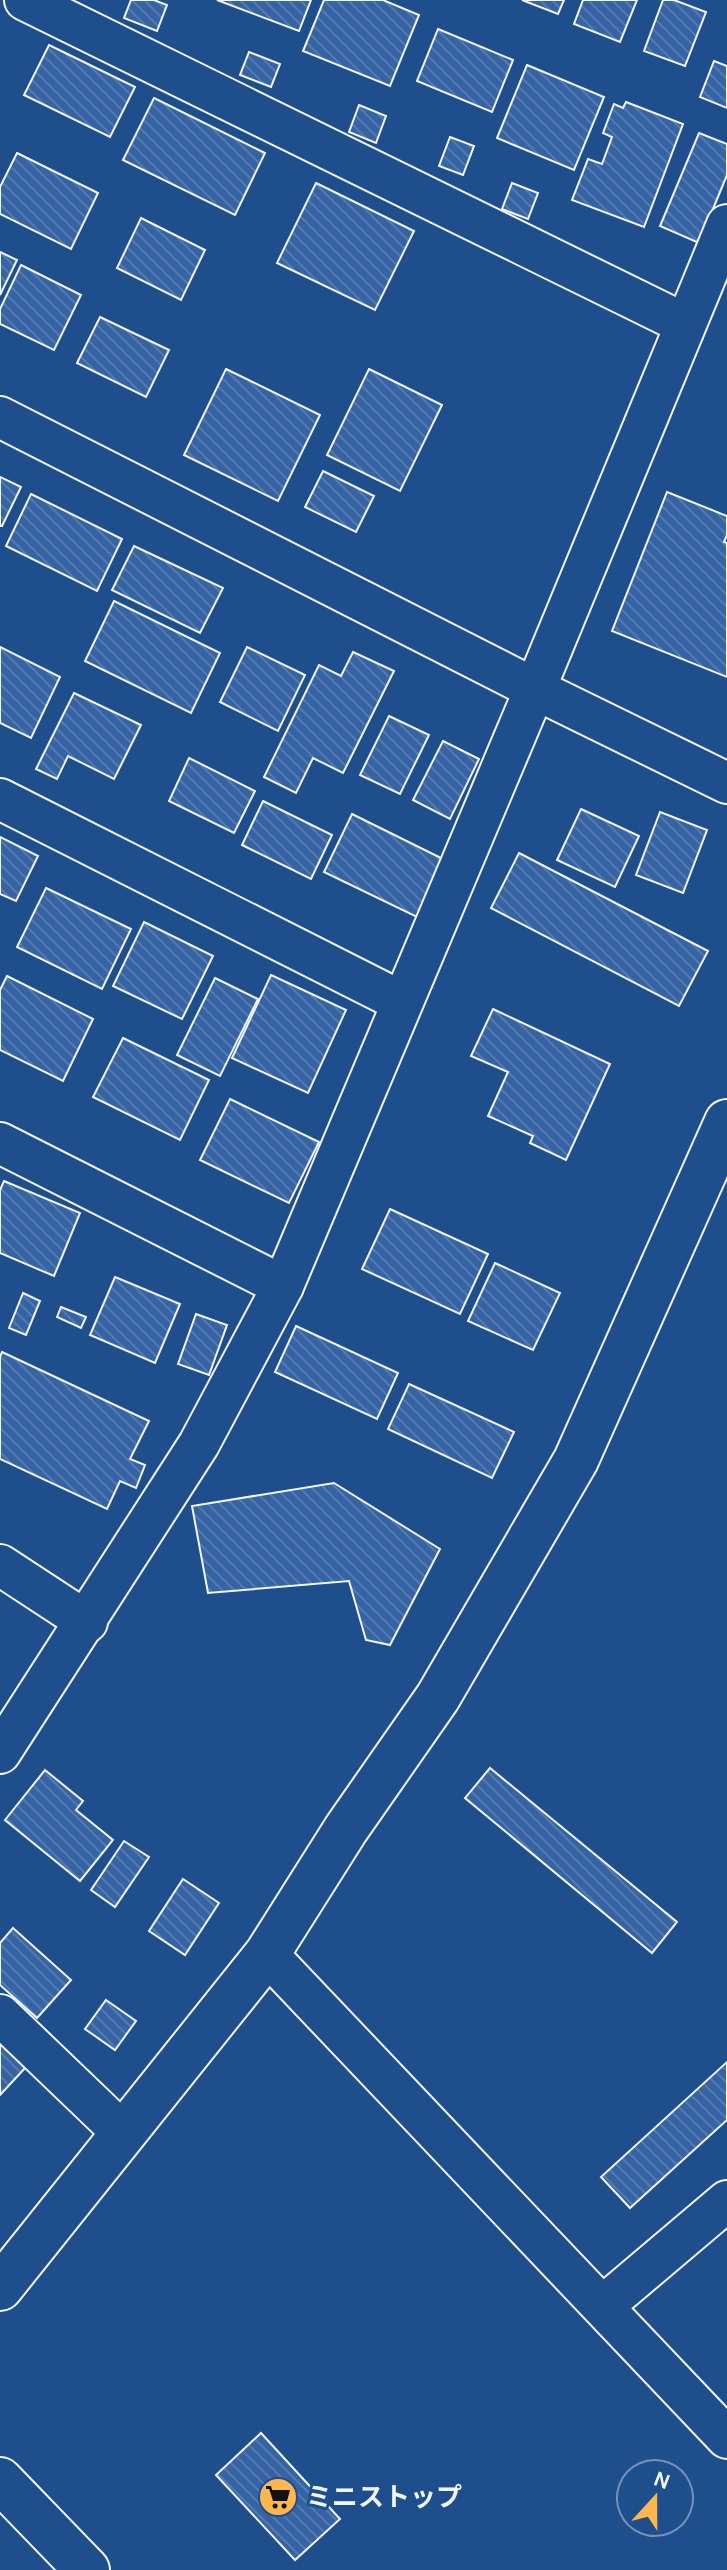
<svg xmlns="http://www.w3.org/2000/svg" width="727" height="2570" viewBox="0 0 727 2570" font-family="Karla,'Noto Sans JP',sans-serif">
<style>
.building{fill:url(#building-back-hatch);stroke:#f2f6ff;stroke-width:2}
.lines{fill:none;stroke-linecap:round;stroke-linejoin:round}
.minor-casing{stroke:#f2f6ff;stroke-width:44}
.tertiary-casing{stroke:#f2f6ff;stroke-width:48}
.minor{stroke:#1f4e8c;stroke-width:40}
.tertiary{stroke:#1f4e8c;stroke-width:44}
.labels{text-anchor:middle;stroke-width:6;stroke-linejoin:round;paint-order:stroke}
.poi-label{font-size:26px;font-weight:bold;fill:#f2f6ff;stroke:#1f4e8c;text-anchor:start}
</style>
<defs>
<pattern id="building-back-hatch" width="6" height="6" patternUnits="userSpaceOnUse" patternTransform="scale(2)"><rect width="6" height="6" fill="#3563a3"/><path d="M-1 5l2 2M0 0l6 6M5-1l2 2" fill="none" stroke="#537ab1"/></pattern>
</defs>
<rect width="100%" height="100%" fill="#1f4e8c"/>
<g class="building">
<path d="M 131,0 L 154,0 L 167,5 L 157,31 L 124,18 Z"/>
<path d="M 217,0 L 311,0 L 299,31 Z"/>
<path d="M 324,0 L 383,0 L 419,15 L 390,86 L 303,51 Z"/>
<path d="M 522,0 L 564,0 L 558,14 Z"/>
<path d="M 583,0 L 637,0 L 620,42 L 574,24 Z"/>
<path d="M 663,0 L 674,0 L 706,12 L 685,66 L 644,51 Z"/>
<path d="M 438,29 L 513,60 L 492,112 L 417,81 Z"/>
<path d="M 49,45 L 135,87 L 110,137 L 24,95 Z"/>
<path d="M 249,52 L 280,64 L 271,87 L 240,75 Z"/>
<path d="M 714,61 L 727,66 L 727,108 L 700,97 Z"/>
<path d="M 527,65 L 604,97 L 574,170 L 497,138 Z"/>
<path d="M 154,98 L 265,153 L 235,215 L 123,160 Z"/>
<path d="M 626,102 L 683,124 L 644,227 L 572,200 L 588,159 L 602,164 L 612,137 L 603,133 L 614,104 L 623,108 Z"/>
<path d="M 359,105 L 386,116 L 376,143 L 349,132 Z"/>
<path d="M 699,133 L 727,144 L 727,175 L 699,243 L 660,226 Z"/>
<path d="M 450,137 L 474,146 L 463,175 L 439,166 Z"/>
<path d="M 17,153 L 98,193 L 71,249 L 0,214 L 0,187 Z"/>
<path d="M 316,183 L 414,231 L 375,310 L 277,263 Z"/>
<path d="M 512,183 L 538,193 L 528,219 L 502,209 Z"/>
<path d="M 141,218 L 205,250 L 181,300 L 117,268 Z"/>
<path d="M 0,252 L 17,260 L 0,295 Z"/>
<path d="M 21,265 L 81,295 L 54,350 L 0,324 L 0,309 Z"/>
<path d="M 100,317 L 169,350 L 146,397 L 77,363 Z"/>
<path d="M 226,369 L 320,415 L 278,501 L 184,455 Z"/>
<path d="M 369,369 L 442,405 L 400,491 L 327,455 Z"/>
<path d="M 323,471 L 374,496 L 356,532 L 305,507 Z"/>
<path d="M 0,477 L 21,487 L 2,526 L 0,526 Z"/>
<path d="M 667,492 L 727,516 L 727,535 L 724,542 L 727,543 L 727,677 L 612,631 Z"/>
<path d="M 31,494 L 122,539 L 97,591 L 6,546 Z"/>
<path d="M 134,546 L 223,588 L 200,633 L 112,590 Z"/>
<path d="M 114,601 L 220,653 L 191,713 L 85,661 Z"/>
<path d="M 0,647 L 60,677 L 31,738 L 0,723 Z"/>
<path d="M 247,647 L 305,675 L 278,731 L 220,702 Z"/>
<path d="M 353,652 L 394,671 L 343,773 L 313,758 L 296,793 L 264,777 L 319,665 L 341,676 Z"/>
<path d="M 74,693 L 141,725 L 114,779 L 68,756 L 57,779 L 36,769 Z"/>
<path d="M 389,716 L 429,735 L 400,794 L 360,775 Z"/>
<path d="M 443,741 L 479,759 L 450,819 L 413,800 Z"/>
<path d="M 189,758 L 255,791 L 234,833 L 169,801 Z"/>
<path d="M 263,801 L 332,835 L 311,879 L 242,845 Z"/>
<path d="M 581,809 L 639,836 L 615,887 L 557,860 Z"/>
<path d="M 660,812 L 707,830 L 683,893 L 636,875 Z"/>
<path d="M 352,814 L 445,860 L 417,917 L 324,872 Z"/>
<path d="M 0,837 L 38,856 L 16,901 L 0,894 Z"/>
<path d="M 519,853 L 708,951 L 679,1006 L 491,908 Z"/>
<path d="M 46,888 L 131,929 L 102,989 L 17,947 Z"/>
<path d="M 144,922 L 213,956 L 182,1019 L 113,986 Z"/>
<path d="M 271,975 L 346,1010 L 308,1093 L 232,1058 Z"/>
<path d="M 7,976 L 93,1019 L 63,1081 L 0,1050 L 0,990 Z"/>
<path d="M 215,978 L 258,999 L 220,1076 L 177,1055 Z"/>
<path d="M 493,1009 L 610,1064 L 566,1160 L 530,1143 L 533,1136 L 488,1116 L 508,1072 L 471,1056 Z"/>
<path d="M 123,1038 L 209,1080 L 180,1140 L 93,1097 Z"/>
<path d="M 230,1099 L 319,1142 L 289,1203 L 200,1160 Z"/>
<path d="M 4,1181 L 80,1213 L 54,1276 L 0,1253 L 0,1190 Z"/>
<path d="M 390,1209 L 488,1254 L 460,1314 L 362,1269 Z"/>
<path d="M 495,1263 L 560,1293 L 533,1350 L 468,1321 Z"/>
<path d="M 115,1277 L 180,1304 L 155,1363 L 90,1335 Z"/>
<path d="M 23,1293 L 40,1301 L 26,1335 L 9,1328 Z"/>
<path d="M 61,1307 L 86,1317 L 81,1328 L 57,1317 Z"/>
<path d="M 196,1314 L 227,1325 L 209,1375 L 178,1364 Z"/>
<path d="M 296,1326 L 398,1373 L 377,1419 L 275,1372 Z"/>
<path d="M 2,1352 L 149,1421 L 130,1459 L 145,1465 L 136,1488 L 120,1481 L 107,1509 L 0,1459 L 0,1357 Z"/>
<path d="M 409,1384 L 514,1432 L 492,1478 L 388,1429 Z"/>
<path d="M 334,1483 L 440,1549 L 390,1645 L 366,1640 L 349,1581 L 208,1593 L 192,1506 Z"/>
<path d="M 490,1768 L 677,1922 L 652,1953 L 465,1798 Z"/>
<path d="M 45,1770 L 83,1801 L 76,1810 L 113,1840 L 80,1881 L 5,1820 Z"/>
<path d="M 124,1841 L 149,1857 L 115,1907 L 91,1890 Z"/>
<path d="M 183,1879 L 219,1903 L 185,1955 L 149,1931 Z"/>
<path d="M 13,1928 L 71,1980 L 37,2018 L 0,1985 L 0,1943 Z"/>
<path d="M 106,2000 L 136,2021 L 115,2050 L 85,2029 Z"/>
<path d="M 0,2044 L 26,2067 L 0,2095 Z"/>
<path d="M 727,2062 L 727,2120 L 630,2208 L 601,2177 Z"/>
<path d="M 261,2433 L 340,2519 L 295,2560 L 216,2475 Z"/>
</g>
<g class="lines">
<defs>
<g id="minor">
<path d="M 25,0 L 685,324"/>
<path d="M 0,417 L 535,689 L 727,783"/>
<path d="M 0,799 L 402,1002"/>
<path d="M 0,1143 L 283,1286"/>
<path d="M 0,1565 L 87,1622"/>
<path d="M 0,1753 L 199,1444 L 283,1286 L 535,689 L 727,225"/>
<path d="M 267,1954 L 727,2438"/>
<path d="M 0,2015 L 124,2134"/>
<path d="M 603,2306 L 727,2201"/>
</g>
<g id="tertiary">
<path d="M 0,2288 L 267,1954 L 346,1829 L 438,1697 L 576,1460 L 727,1122"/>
<path d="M 0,2480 L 87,2570"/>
</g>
</defs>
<use href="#minor" class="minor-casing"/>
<use href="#tertiary" class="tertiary-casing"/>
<use href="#minor" class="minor"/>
<use href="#tertiary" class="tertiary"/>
</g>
<defs>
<symbol id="supermarket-disc" viewBox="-11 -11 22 22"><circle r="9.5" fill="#ffb74d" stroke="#1f4e8c"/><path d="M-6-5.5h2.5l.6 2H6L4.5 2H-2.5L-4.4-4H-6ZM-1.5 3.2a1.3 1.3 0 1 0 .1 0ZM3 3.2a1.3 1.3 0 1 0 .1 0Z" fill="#111"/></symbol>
</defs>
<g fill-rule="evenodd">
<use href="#supermarket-disc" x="256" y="2475" width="44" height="44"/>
</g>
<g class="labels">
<g class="poi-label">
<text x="306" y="2506">ミニストップ</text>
</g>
</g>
<g transform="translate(655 2498) rotate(21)"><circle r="38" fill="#1f4e8c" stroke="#7391ba" stroke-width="2"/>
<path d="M0-6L14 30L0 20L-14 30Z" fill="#ffb74d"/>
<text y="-12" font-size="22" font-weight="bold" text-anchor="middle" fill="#f2f6ff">N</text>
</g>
</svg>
